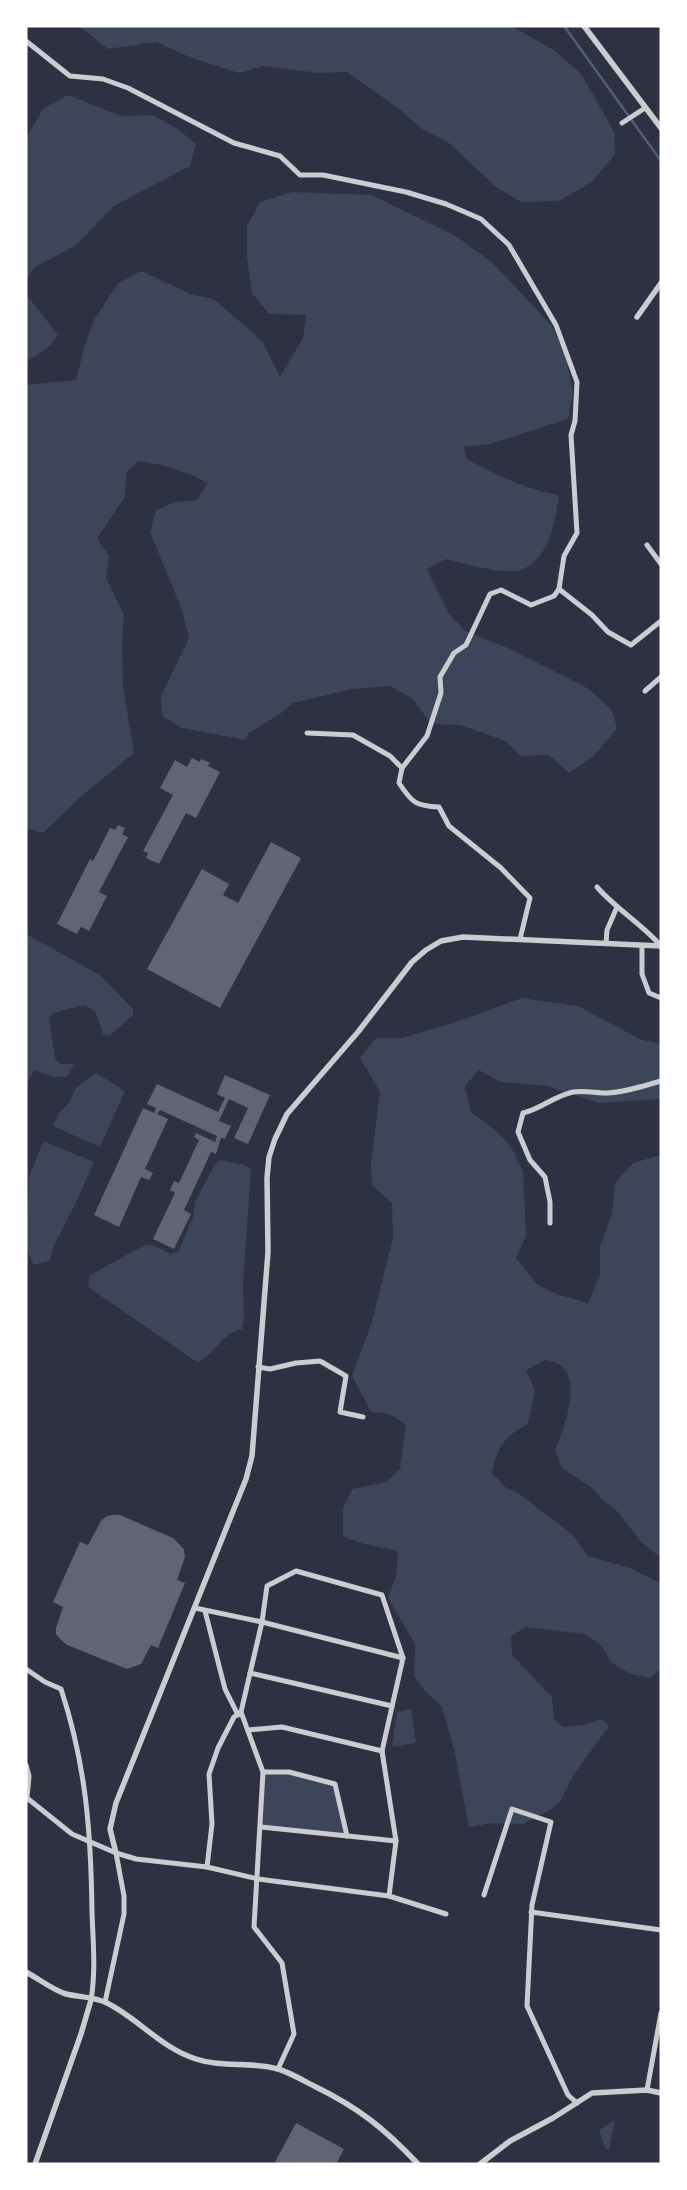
<svg xmlns="http://www.w3.org/2000/svg" width="687" height="2190" viewBox="0 0 687 2190" font-family="Mulish,sans-serif">
<style>
.green{fill:#3c4559}
.lines{fill:none;stroke-linecap:round;stroke-linejoin:round}
.stream{stroke:#4f5d75;stroke-width:2.5}
.building{fill:#626471}
.minor{stroke:#caccd0;stroke-width:5}
.tertiary{stroke:#caccd0;stroke-width:5.5}
</style>
<rect width="100%" height="100%" fill="#2d3142"/>
<g class="green">
<path d="M 79,26 L 512,26 L 555,51 L 582,75 L 614,132 L 615,154 L 592,182 L 559,201 L 522,202 L 497,188 L 449,143 L 422,129 L 398,108 L 347,72 L 318,73 L 264,66 L 239,73 L 192,58 L 156,42 L 108,49 Z"/>
<path d="M 68,95 L 122,116 L 152,115 L 178,129 L 196,144 L 190,166 L 114,206 L 75,246 L 35,267 L 26,279 L 26,138 L 43,109 Z"/>
<path d="M 292,192 L 372,195 L 456,236 L 493,263 L 552,326 L 566,356 L 573,393 L 568,419 L 490,444 L 464,447 L 467,459 C 495,474 527,490 559,495 C 555,521 550,559 521,570 C 507,576 462,563 446,559 L 427,569 L 449,614 L 465,631 L 506,647 L 589,689 L 612,710 L 617,728 L 594,756 L 569,773 L 549,755 L 520,756 L 506,741 L 460,725 L 431,724 L 412,698 L 389,686 L 352,689 L 293,703 L 280,714 L 249,733 L 245,740 L 182,728 L 162,716 L 161,696 L 189,638 L 182,610 L 150,532 L 156,510 L 175,502 L 197,500 L 207,483 C 185,470 164,465 138,461 L 126,473 L 125,497 L 97,538 L 109,556 L 106,578 L 124,615 L 122,643 L 123,686 L 134,753 L 84,794 L 43,833 L 26,828 L 26,385 L 76,380 L 84,348 L 94,320 L 118,283 L 141,271 L 193,295 L 214,299 L 262,341 L 280,377 L 303,338 L 306,315 L 269,314 L 252,293 L 247,258 L 247,226 L 260,202 Z"/>
<path d="M 26,294 L 58,335 L 49,347 L 26,362 Z"/>
<path d="M 26,934 L 100,975 L 133,1009 L 133,1015 L 109,1036 L 103,1034 L 95,1011 L 84,1005 L 53,1013 L 49,1018 L 55,1059 L 61,1064 L 74,1064 L 67,1077 L 53,1077 L 34,1070 L 26,1085 Z"/>
<path d="M 522,998 L 578,1006 L 642,1040 L 661,1044 L 661,1099 L 599,1103 L 547,1086 L 500,1082 L 479,1070 L 465,1086 L 471,1112 L 494,1129 L 510,1145 L 523,1171 L 526,1236 L 516,1258 L 537,1284 L 556,1294 L 588,1303 L 600,1275 L 600,1246 L 612,1214 L 615,1183 L 633,1163 L 661,1155 L 661,1558 L 641,1542 L 617,1511 L 605,1502 L 592,1488 L 562,1468 L 555,1451 C 563,1429 583,1383 560,1365 C 556,1362 549,1361 545,1360 L 526,1370 L 535,1390 L 528,1424 C 504,1436 497,1448 492,1473 L 505,1487 L 521,1495 L 574,1536 L 588,1556 L 630,1568 L 660,1583 L 661,1668 L 650,1678 L 631,1674 L 612,1663 L 600,1644 L 584,1634 L 526,1627 L 511,1636 L 512,1655 L 552,1697 L 554,1719 L 563,1727 L 583,1725 L 602,1719 L 609,1726 L 575,1773 L 561,1800 L 551,1810 L 522,1824 L 492,1823 L 469,1827 L 454,1749 L 442,1707 L 423,1689 L 414,1676 L 415,1644 L 388,1598 L 396,1576 L 398,1551 L 360,1543 L 343,1536 L 343,1508 L 352,1489 L 386,1482 L 400,1469 L 406,1425 L 390,1414 L 371,1412 L 352,1376 L 372,1322 L 393,1238 L 392,1203 L 372,1185 L 371,1163 L 380,1092 L 360,1058 L 376,1038 L 402,1038 L 453,1023 Z"/>
<path d="M 96,1073 L 125,1091 L 100,1147 L 53,1126 L 59,1113 L 68,1104 L 76,1088 Z"/>
<path d="M 43,1141 L 94,1162 L 75,1205 L 53,1247 L 50,1261 L 34,1265 L 26,1249 L 29,1178 Z"/>
<path d="M 220,1160 L 245,1165 L 251,1169 L 243,1282 L 244,1319 L 242,1329 C 221,1333 215,1355 197,1362 L 88,1287 L 90,1275 L 145,1245 L 153,1245 L 171,1254 L 178,1252 L 194,1215 L 195,1202 L 215,1164 Z"/>
<path d="M 411,1709 L 416,1743 L 392,1747 L 397,1712 Z"/>
<path d="M 263,1772 L 289,1772 L 335,1784 L 347,1836 L 261,1827 Z"/>
<path d="M 615,2120 L 609,2151 L 605,2148 L 599,2130 Z"/>
</g>
<g class="lines">
<path class="stream" d="M 564,26 L 661,161"/>
</g>
<g class="building">
<path d="M 192,758 L 200,762 L 201,759 L 210,763 L 208,766 L 220,772 L 196,818 L 186,813 L 159,864 L 146,858 L 148,853 L 143,851 L 173,795 L 160,788 L 175,760 L 187,767 Z"/>
<path d="M 118,825 L 125,828 L 122,834 L 128,837 L 99,892 L 107,896 L 89,931 L 81,927 L 77,934 L 57,924 L 90,859 L 93,861 L 110,828 L 115,830 Z"/>
<path d="M 271,842 L 301,858 L 220,1008 L 147,969 L 202,869 L 229,884 L 223,895 L 238,903 Z"/>
<path d="M 225,1075 L 270,1095 L 248,1144 L 234,1138 L 248,1108 L 229,1099 L 219,1121 L 231,1126 L 225,1139 L 221,1138 L 216,1154 L 211,1152 L 184,1210 L 191,1214 L 174,1249 L 153,1239 L 175,1193 L 170,1190 L 174,1181 L 179,1183 L 199,1140 L 194,1137 L 196,1133 L 215,1142 L 217,1136 L 160,1110 L 157,1114 L 168,1119 L 145,1169 L 153,1173 L 149,1180 L 141,1177 L 119,1227 L 94,1215 L 143,1108 L 154,1113 L 156,1108 L 147,1104 L 157,1084 L 218,1112 L 225,1098 L 217,1094 Z"/>
<path d="M 113,1515 L 120,1515 L 173,1538 L 184,1549 L 185,1557 L 177,1580 L 185,1583 L 158,1648 L 151,1645 L 141,1664 L 127,1669 L 67,1645 L 61,1640 L 56,1634 L 56,1628 L 63,1607 L 53,1602 L 80,1542 L 88,1545 L 101,1521 L 107,1516 Z"/>
<path d="M 296,2123 L 344,2149 L 336,2164 L 274,2164 Z"/>
</g>
<g class="lines">
<g class="minor">
<path d="M 26,41 L 70,76 L 103,79 L 128,88 L 234,143 L 280,156 L 300,175 L 323,175 L 406,192 L 446,204 L 481,219 L 509,245 L 556,325 L 577,382 L 575,421 L 571,435 L 577,533 L 564,556 L 559,589"/>
<path d="M 622,123 L 645,108"/>
<path d="M 647,545 L 661,564"/>
<path d="M 645,691 L 661,677"/>
<path d="M 307,733 L 353,735 L 390,756 L 402,768 L 399,783 C 412,803 416,806 439,807 L 449,826 L 501,868 L 530,898 L 520,939"/>
<path d="M 402,768 L 427,736 L 441,693 L 440,677 L 454,653 L 466,645 L 490,594 L 501,590 L 531,605 L 554,596 L 559,589 L 592,615 L 608,632 L 631,645 L 661,621"/>
<path d="M 597,887 C 616,909 642,924 661,946"/>
<path d="M 606,943 L 607,930 L 617,907"/>
<path d="M 642,946 L 642,974 L 649,993 L 661,998"/>
<path d="M 550,1223 L 550,1202 L 545,1177 L 530,1160 L 518,1132 L 523,1113 C 541,1109 554,1096 573,1092 C 584,1090 596,1093 608,1093 C 626,1092 643,1086 661,1081"/>
<path d="M 258,1367 L 270,1369 L 296,1363 L 320,1361 L 346,1376 L 340,1412 L 363,1417"/>
<path d="M 195,1608 L 262,1622 L 403,1658"/>
<path d="M 205,1611 L 225,1689 L 238,1715"/>
<path d="M 26,1669 L 45,1682 L 61,1689 C 86,1765 91,1832 92,1912 C 93,1942 96,1970 91,2000"/>
<path d="M 250,1673 L 392,1706"/>
<path d="M 248,1730 L 282,1727 L 382,1751"/>
<path d="M 26,1765 L 29,1776 L 27,1798 L 72,1834 L 116,1853 L 136,1859 L 207,1867 L 258,1879 L 389,1896 L 446,1914"/>
<path d="M 263,1772 L 289,1772 L 335,1784 L 347,1836"/>
<path d="M 261,1827 L 396,1841"/>
<path d="M 207,1867 L 212,1824 L 209,1774 L 218,1748 L 234,1717 L 241,1712"/>
<path d="M 484,1895 L 512,1809 L 551,1822 L 532,1905 L 527,2006 L 568,2095 L 577,2103"/>
<path d="M 531,1912 L 661,1930"/>
<path d="M 105,2002 L 124,1914 L 124,1896 L 116,1853"/>
<path d="M 278,2069 L 294,2034 L 282,1963 L 254,1927 L 263,1772 L 241,1712 L 262,1622 L 267,1586 L 296,1571 L 382,1595 L 403,1658 L 382,1751 L 396,1841 L 389,1896"/>
<path d="M 647,2090 L 661,2013"/>
</g>
<g class="tertiary">
<path d="M 584,26 L 661,128"/>
<path d="M 637,317 L 661,283"/>
<path d="M 116,1853 L 110,1829 L 116,1803 L 246,1479 L 252,1456 L 268,1252 L 267,1178 L 269,1157 L 275,1139 L 287,1114 L 358,1032 L 412,962 L 426,950 L 441,941 L 463,937 L 661,946"/>
<path d="M 26,1972 C 39,1979 53,1990 66,1994 C 79,1997 95,1997 107,2003 C 139,2019 161,2048 196,2059 C 222,2068 251,2061 278,2069 C 291,2073 304,2081 316,2087 C 359,2108 385,2129 418,2164"/>
<path d="M 35,2164 L 81,2034 L 91,2000"/>
<path d="M 480,2164 L 510,2141 L 553,2118 L 592,2093 L 647,2090 L 661,2093"/>
</g>
</g>
<rect width="687" height="2190" fill="none" stroke="#ffffff" stroke-width="55"/>
</svg>
